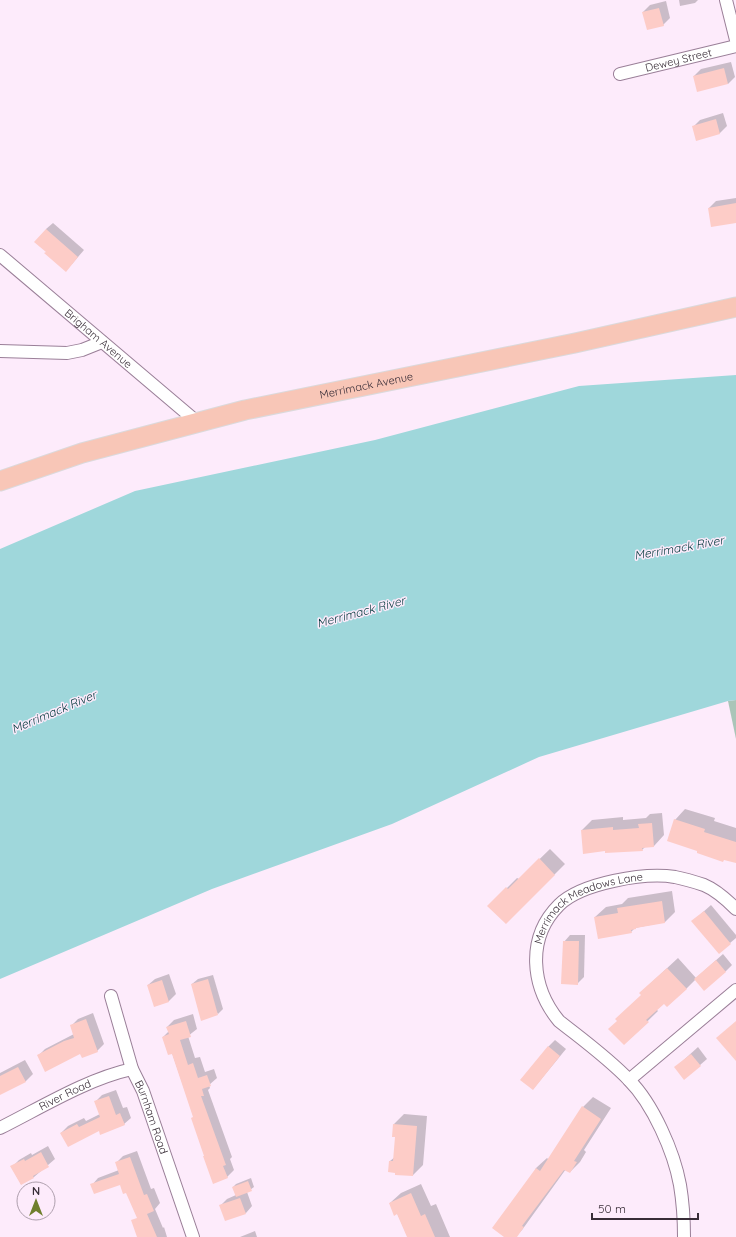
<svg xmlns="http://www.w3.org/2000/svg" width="736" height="1237" viewBox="0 0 736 1237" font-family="Quicksand,sans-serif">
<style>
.green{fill:#aac5b8}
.water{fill:#9fd7db}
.shadow{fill:#0003}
.building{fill:#fdccc7}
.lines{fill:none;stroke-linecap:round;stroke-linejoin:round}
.minor-casing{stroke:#9a7f98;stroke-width:14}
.primary-casing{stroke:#dbd9db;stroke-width:21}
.minor{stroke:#fff;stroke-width:12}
.primary{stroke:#f8c6b7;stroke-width:19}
.labels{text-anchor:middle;stroke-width:3;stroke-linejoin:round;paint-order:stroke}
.street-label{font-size:11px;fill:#382d37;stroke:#fdebfb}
.water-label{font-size:12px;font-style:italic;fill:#01383b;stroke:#fdebfb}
</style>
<rect width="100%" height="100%" fill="#fdebfb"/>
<path class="green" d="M 736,700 L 736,739 L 728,701 Z"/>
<path class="water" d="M 736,375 L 736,700 L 728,701 L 539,757 L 392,824 L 212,889 L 0,979 L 0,549 L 135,491 L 375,440 L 579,386 Z"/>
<g class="shadow">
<path d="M 679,0 L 698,0 L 695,3 L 680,6 Z"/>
<path d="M 666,1 L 670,18 L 663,25 L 643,12 L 650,5 Z"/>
<path d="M 731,62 L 735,77 L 728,84 L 694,76 L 701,69 Z"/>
<path d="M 723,113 L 727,126 L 720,133 L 697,139 L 693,127 L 700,120 Z"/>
<path d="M 736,198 L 736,222 L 709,208 L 716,201 Z"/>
<path d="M 53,223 L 84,250 L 72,264 L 47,251 L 46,229 Z"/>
<path d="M 685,809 L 715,818 L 714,821 L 736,828 L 736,862 L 699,850 L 675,820 Z"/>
<path d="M 662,813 L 664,835 L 654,846 L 646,846 L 642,850 L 582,830 L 592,820 L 623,817 L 623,820 L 646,818 L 650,814 Z"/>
<path d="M 550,849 L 565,864 L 506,923 L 489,906 L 517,878 L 519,879 Z"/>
<path d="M 672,891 L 675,912 L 665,922 L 635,928 L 631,932 L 595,917 L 606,907 L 622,904 L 628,898 Z"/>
<path d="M 711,905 L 736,935 L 736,938 L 730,943 L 693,921 Z"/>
<path d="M 570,935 L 585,935 L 584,977 L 577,984 L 564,942 Z"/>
<path d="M 723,954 L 732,965 L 726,971 L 704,989 L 696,979 L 686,989 L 664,1002 L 656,1009 L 658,1011 L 624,1044 L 642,995 L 651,983 L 678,958 L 696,978 Z"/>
<path d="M 169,974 L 176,994 L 169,1001 L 155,1006 L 148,985 L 155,979 Z"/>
<path d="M 213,975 L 223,1009 L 218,1014 L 192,984 L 198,979 Z"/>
<path d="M 93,1013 L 104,1044 L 97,1051 L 38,1056 L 45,1049 L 74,1034 L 71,1026 L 78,1019 Z"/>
<path d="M 193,1014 L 197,1029 L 188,1036 L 195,1058 L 200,1057 L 205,1072 L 214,1069 L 217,1078 L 209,1085 L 210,1088 L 208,1090 L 232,1157 L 230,1159 L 234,1170 L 227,1177 L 205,1155 L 194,1116 L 172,1053 L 163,1037 L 169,1031 L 167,1027 L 174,1020 Z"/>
<path d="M 555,1040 L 566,1049 L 533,1089 L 548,1047 Z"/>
<path d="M 698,1047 L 707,1059 L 685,1078 L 676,1067 Z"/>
<path d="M 25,1060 L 33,1074 L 26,1081 L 2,1093 L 0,1088 L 0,1073 Z"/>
<path d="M 116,1090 L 123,1108 L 127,1107 L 131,1118 L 124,1124 L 99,1129 L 61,1133 L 68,1126 L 84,1118 L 86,1121 L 100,1114 L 95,1102 L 102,1095 Z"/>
<path d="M 593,1097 L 611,1108 L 584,1150 L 586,1152 L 580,1162 L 570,1172 L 566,1169 L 522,1230 L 515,1237 L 506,1237 L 536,1168 L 547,1158 L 549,1160 L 583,1107 Z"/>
<path d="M 404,1114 L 427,1116 L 423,1165 L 413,1175 L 396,1172 L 390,1161 L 395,1157 L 396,1136 L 394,1124 Z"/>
<path d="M 48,1146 L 55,1159 L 34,1177 L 21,1184 L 12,1167 L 19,1160 L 31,1153 L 32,1155 Z"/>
<path d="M 137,1151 L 151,1189 L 154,1188 L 160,1203 L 155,1209 L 163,1228 L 164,1227 L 167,1237 L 145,1237 L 127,1191 L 120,1184 L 92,1185 L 98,1178 L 119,1170 L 116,1163 L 123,1156 Z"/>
<path d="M 251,1178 L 254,1187 L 247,1192 L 252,1206 L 246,1213 L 220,1206 L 227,1199 L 236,1195 L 233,1187 L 236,1184 Z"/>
<path d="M 421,1184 L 431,1206 L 436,1204 L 450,1237 L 408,1237 L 397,1213 L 390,1203 L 401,1193 Z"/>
<path d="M 255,1231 L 257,1237 L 240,1237 Z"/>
</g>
<g class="building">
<path d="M 659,8 L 664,26 L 647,30 L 642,12 Z"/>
<path d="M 724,68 L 728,84 L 697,92 L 693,76 Z"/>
<path d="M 716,119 L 720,134 L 696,141 L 692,126 Z"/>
<path d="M 736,203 L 736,223 L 711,227 L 708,208 Z"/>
<path d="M 46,229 L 78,257 L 66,272 L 44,253 L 46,252 L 34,242 Z"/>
<path d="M 674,819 L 705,829 L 704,832 L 736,842 L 736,863 L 724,860 L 723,862 L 697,853 L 697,851 L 667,841 Z"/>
<path d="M 652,823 L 654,847 L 642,848 L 643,851 L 605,853 L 605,851 L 583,854 L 581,830 L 613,827 L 613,830 L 639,828 L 638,824 Z"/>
<path d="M 539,858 L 555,875 L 506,924 L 487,906 L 506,887 L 508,889 Z"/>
<path d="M 662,901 L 665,923 L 636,928 L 636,929 L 631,930 L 632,933 L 598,939 L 594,917 L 618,913 L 617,908 Z"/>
<path d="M 704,911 L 731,944 L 719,954 L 691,921 Z"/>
<path d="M 563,941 L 579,941 L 578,985 L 561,984 Z"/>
<path d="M 716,960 L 726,972 L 704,991 L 694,979 Z"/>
<path d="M 667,968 L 687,989 L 667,1007 L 664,1004 L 646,1020 L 649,1022 L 624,1045 L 608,1029 L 617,1021 L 615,1019 L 641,995 L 639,993 Z"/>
<path d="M 208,979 L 218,1015 L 201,1021 L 191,984 Z"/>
<path d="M 162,980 L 169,1002 L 154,1007 L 147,985 Z"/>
<path d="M 86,1019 L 98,1052 L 82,1058 L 80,1054 L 45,1072 L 37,1055 L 64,1041 L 74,1038 L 70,1025 Z"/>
<path d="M 186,1021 L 191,1037 L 180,1040 L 188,1065 L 193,1063 L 198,1078 L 207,1075 L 211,1086 L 202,1089 L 204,1096 L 201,1096 L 226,1165 L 223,1166 L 228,1178 L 213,1184 L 203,1156 L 204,1156 L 191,1118 L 193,1117 L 172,1054 L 168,1055 L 162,1037 L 169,1034 L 166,1027 Z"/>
<path d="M 736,1021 L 736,1061 L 716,1038 Z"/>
<path d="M 548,1046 L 560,1056 L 533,1090 L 520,1080 Z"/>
<path d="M 691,1054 L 701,1066 L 684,1080 L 674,1067 Z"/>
<path d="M 18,1067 L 26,1082 L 0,1095 L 0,1076 Z"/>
<path d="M 109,1096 L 116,1115 L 120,1113 L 125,1125 L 100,1135 L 99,1131 L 68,1147 L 60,1133 L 77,1124 L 79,1127 L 100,1117 L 94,1101 Z"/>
<path d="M 582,1106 L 601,1119 L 574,1161 L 577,1162 L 570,1173 L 564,1170 L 522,1226 L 524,1227 L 517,1237 L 504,1237 L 492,1228 L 536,1168 L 540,1171 Z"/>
<path d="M 393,1124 L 417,1126 L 413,1176 L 395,1175 L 395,1173 L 388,1172 L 389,1161 L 393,1161 L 395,1137 L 392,1137 Z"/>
<path d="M 41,1152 L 49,1167 L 33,1176 L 34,1178 L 21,1185 L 10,1166 L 24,1159 L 25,1161 Z"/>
<path d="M 130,1157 L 144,1195 L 147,1194 L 154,1211 L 147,1214 L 157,1237 L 137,1237 L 131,1220 L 137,1218 L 126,1193 L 123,1194 L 120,1185 L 94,1194 L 90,1184 L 119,1174 L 115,1162 Z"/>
<path d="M 248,1181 L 252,1191 L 236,1197 L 232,1187 Z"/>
<path d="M 411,1193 L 421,1216 L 425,1214 L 435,1237 L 407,1237 L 397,1214 L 394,1216 L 389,1203 Z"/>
<path d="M 240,1198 L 246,1214 L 225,1221 L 219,1205 Z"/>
</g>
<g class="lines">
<defs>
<g id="minor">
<path d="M 726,0 L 736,40"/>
<path id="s1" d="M 620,74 L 736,46"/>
<path id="s2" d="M 0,255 L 197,422"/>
<path d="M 0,351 L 67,353 L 82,350 L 102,342"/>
<path id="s3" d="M 111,996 L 132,1069 L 143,1091 L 193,1237"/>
<path d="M 629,1080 L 736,990"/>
<path id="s4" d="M 0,1128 C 42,1107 87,1079 132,1069"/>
<path id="s5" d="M 684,1237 C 684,1220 683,1203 680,1185 C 674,1152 653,1104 629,1080 C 608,1058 583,1040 559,1021 C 531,987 526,938 559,905 C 581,883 645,872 675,877 C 685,879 695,882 704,885 C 716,890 727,900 736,909"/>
</g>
<g id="primary">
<path id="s6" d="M 0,481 L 82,453 L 245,410 L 575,343 L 736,307"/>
</g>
</defs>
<use href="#minor" class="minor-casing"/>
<use href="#primary" class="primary-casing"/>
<use href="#minor" class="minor"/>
<use href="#primary" class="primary"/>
</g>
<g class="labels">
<g class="street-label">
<text dy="4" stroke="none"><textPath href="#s1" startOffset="60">Dewey Street</textPath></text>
<text dy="4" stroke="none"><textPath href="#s2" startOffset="129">Brigham Avenue</textPath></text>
<text dy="4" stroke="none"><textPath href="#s6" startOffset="379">Merrimack Avenue</textPath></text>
<text dy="4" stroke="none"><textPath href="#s5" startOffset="412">Merrimack Meadows Lane</textPath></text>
<text dy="4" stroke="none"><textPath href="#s4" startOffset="73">River Road</textPath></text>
<text dy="4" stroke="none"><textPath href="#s3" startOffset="128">Burnham Road</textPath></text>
</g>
<g class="water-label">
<text transform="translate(679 548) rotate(-10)" y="4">Merrimack River</text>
<text transform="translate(361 612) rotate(-15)" y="4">Merrimack River</text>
<text transform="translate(54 712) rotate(-23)" y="4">Merrimack River</text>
</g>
</g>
<g transform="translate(36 1201)"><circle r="19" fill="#fdebfb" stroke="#ae9fad"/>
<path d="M0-3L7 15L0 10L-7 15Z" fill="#6f7f2d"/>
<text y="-6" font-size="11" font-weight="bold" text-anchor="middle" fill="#382d37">N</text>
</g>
<path d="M592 1213v6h106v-6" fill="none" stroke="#382d37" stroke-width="2"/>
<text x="598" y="1213" font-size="12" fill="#382d37" stroke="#fdebfb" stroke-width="3" paint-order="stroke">50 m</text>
</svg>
